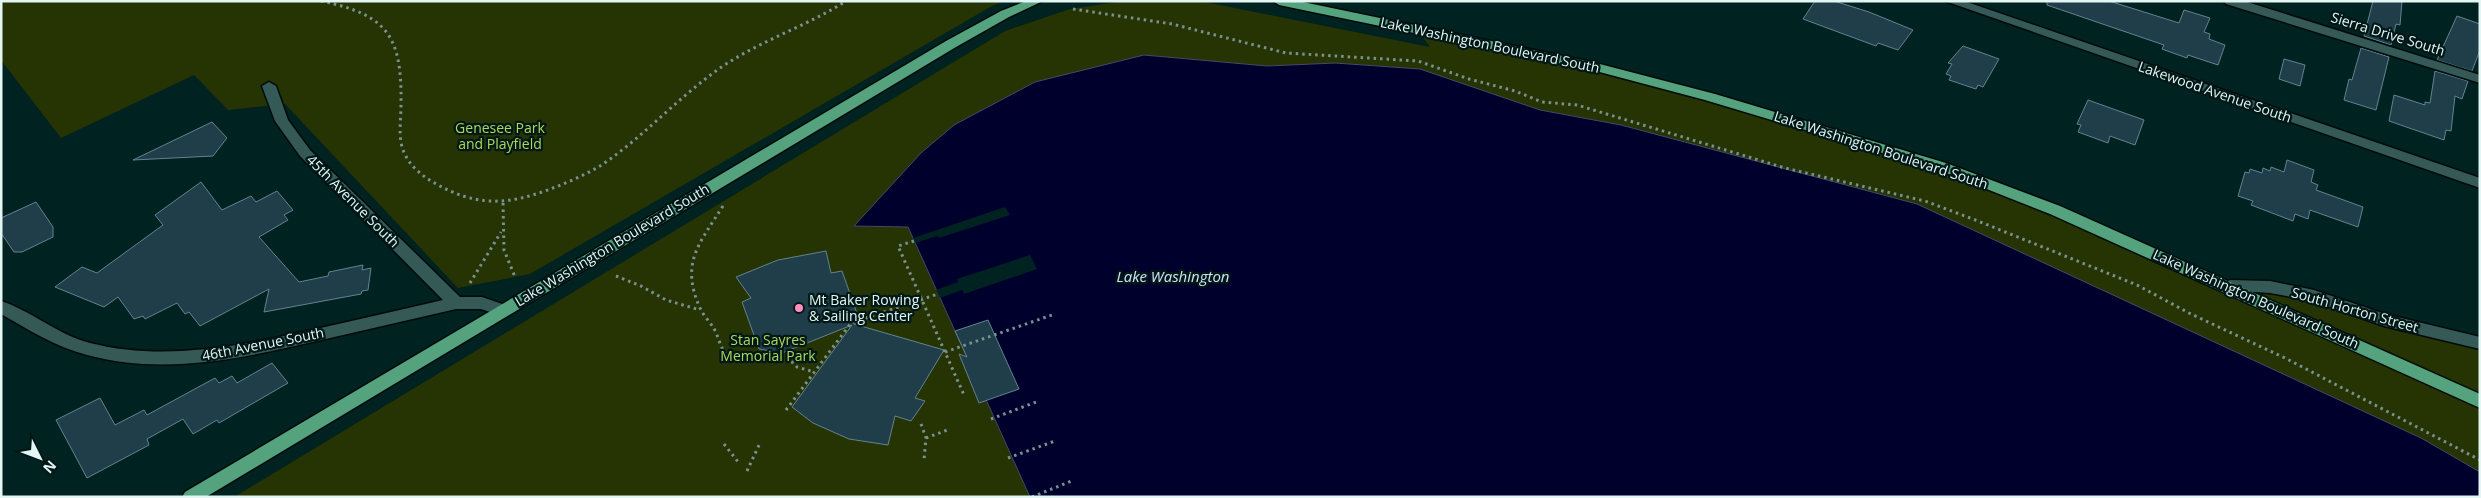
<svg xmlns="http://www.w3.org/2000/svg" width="2481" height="498" viewBox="0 0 2481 498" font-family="'Open Sans',sans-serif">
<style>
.green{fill:#263302}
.water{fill:#00002c;stroke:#444a68}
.pier{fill:#002221}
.building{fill:#1f3e49;stroke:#638390}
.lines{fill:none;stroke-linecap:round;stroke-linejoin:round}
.minor-casing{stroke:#000b0a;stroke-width:3}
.major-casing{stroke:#000b0a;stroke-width:3}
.path{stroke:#789290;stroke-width:3;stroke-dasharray:2.5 4;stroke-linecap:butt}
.minor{fill:#355956;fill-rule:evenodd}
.major{fill:#54a37e;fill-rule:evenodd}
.poi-dot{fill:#fe8ebb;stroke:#001817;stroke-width:2}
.labels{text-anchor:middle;stroke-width:4.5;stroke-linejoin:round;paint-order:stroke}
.street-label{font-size:14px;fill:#e3f6f4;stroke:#001817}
.park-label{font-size:14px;fill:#b1d759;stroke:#001817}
.poi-label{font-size:14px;fill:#e3f6f4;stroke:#001817;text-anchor:start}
.water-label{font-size:15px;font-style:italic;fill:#d2e1f5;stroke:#001817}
</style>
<rect width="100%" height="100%" fill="#002221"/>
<g class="green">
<path d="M 1,1 L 1005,1 L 992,6 L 530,274 L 458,288 L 285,104 L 228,110 L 194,75 L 61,138 L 1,60 Z"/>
<path d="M 1124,1 L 1200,1 L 1430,47 L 1417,29 L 1710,97 L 1941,166 L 2229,286 L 2270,287 L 2480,343 L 2480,472 L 2421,438 L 1917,204 L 1621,125 L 1540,110 L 1335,63 L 1035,82 L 954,125 L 921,153 L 854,226 L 908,227 L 1030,497 L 234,497 L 1005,31 L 1070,9 Z"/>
</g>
<path class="water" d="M 1144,55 L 1267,66 L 1335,63 L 1420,69 L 1540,110 L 1621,125 L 1917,204 L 2421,438 L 2480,472 L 2480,497 L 1030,497 L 908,227 L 854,226 L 921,153 L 954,125 L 1035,82 Z"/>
<g class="pier">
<path d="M 1005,207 L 1010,215 L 939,238 L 937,236 L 915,243 L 913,238 Z"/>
<path d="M 1030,255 L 1037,269 L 964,294 L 962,290 L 940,298 L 936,290 L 958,282 L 957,279 Z"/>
</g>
<g class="building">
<path d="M 1815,1 L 1834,1 L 1869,12 L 1913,30 L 1898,50 L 1878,43 L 1876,46 L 1803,19 Z"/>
<path d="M 2047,1 L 2109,1 L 2179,23 L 2184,10 L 2210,18 L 2204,32 L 2210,34 L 2209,39 L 2225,45 L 2218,65 L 2188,55 L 2187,58 L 2162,49 L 2164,45 L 2047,5 Z"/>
<path d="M 2373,1 L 2402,1 L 2400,25 L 2396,24 L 2391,45 L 2364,36 Z"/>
<path d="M 2457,16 L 2480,24 L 2480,50 L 2472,71 L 2437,60 Z"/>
<path d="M 1963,46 L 1999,59 L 1983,87 L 1978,85 L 1976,89 L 1949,80 L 1951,76 L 1946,74 L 1952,64 L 1948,63 Z"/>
<path d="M 2361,48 L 2389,57 L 2376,110 L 2344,100 L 2349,79 L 2352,80 Z"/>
<path d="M 2284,59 L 2305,65 L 2300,86 L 2279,79 Z"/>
<path d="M 2435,71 L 2468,81 L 2462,99 L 2455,96 L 2451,131 L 2446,130 L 2444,140 L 2389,121 L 2394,95 L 2425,105 L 2425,102 L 2430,103 Z"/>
<path d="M 2088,100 L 2144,120 L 2135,145 L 2110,136 L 2108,143 L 2078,132 L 2081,125 L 2077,124 Z"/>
<path d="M 212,122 L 227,138 L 213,156 L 133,160 Z"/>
<path d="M 2287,160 L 2314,170 L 2311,182 L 2318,185 L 2316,190 L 2363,207 L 2358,227 L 2310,210 L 2308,219 L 2295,214 L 2293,221 L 2251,205 L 2253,201 L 2238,196 L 2245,172 L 2249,173 L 2250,169 L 2262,173 L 2263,168 L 2270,171 L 2271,167 L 2284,172 Z"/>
<path d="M 201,182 L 222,210 L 251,196 L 256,202 L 277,191 L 293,210 L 284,215 L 288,220 L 259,237 L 299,282 L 328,276 L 329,272 L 363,265 L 362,270 L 371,268 L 368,290 L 362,291 L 361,294 L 264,312 L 269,289 L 200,326 L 189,312 L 185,314 L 177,303 L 145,319 L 143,316 L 134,319 L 118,297 L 104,307 L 55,287 L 82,267 L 97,273 L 163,225 L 155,215 Z"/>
<path d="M 36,202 L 53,227 L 53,237 L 22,252 L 14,252 L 1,233 L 1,218 Z"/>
<path d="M 826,251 L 831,273 L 842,271 L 860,322 L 854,324 L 944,350 L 915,398 L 925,401 L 911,421 L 895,416 L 888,445 L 849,439 L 813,423 L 792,407 L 852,325 L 782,353 L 759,349 L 742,302 L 751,298 L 736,277 L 778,260 Z"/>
<path d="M 988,320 L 1019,389 L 979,403 L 959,354 L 967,357 L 955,331 Z"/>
<path d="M 272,363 L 288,383 L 219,423 L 217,420 L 193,434 L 183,419 L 147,439 L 149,445 L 87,478 L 56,420 L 100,398 L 115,425 L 144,410 L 147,415 L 215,378 L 219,383 L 232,376 L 237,383 Z"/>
</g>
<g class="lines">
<defs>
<g id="minor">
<path d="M 1945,1 L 1964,1 L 2480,178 L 2480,188 Z"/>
<path d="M 2224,1 L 2244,1 L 2480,75 L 2480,83 L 2226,4 Z"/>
<path d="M 269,82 L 276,86 L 288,120 L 310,150 L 460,297 L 482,297 L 508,306 L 510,310 L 508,314 L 502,316 L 481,309 L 456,309 C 414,319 372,328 330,338 C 251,356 168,377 87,355 C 56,347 29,330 1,314 L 1,301 C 32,311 58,335 90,343 C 169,363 248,344 325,327 C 365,318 404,309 443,300 L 300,156 L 275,121 L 262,86 Z"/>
<path d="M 2230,280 L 2270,281 L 2314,290 L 2385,314 L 2480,337 L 2480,349 L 2384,326 L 2313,301 L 2270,293 L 2225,290 L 2222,286 L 2225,282 Z"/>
</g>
<g id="major">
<path d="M 1026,1 L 1043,1 L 1009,17 L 956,47 L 206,497 L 182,497 L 185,492 L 946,41 L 1001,11 Z"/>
<path d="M 1273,1 L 1298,1 L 1592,62 L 1715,94 L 1946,163 L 2060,206 L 2480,394 L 2480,408 L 2050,214 L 1936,169 L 1705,100 L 1592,70 L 1279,5 Z"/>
</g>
</defs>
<use href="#minor" class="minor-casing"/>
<use href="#major" class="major-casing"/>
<g class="path">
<path d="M 321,1 C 389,15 402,37 401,105 C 401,120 398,136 403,150 C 411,171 431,182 450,191 C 484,206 511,203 545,191 C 564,184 583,176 600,166 C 644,137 679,96 723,66 C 762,40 807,26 846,1"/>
<path d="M 1073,9 L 1172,24 L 1286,53 L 1418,61 L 1469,79 L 1515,91 L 1542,102 L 1577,105 L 1785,168 L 1925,201 L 1978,221 L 2137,285 L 2189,313 L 2287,359 L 2480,460"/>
<path d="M 503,203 L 504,250 L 515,277"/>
<path d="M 723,206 C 699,244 680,263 700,308 C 703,315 709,321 713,327 C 719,336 720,351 730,358 C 740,365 774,358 787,357 L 797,367 L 814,372"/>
<path d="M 914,241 L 898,246 L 964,395"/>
<path d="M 616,276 L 641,286 L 666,300 L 700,310"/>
<path d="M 470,283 L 501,232"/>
<path d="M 945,352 L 1052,315"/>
<path d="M 786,410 L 851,323 L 938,294"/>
<path d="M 991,419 L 1036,402"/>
<path d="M 921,424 L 926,438 L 924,460"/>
<path d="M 926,438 L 950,429"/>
<path d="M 724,444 L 739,463"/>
<path d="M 1008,458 L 1055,441"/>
<path d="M 747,471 L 760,443"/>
<path d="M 1032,497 L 1074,480"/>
</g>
<use href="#minor" class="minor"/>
<use href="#major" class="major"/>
</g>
<circle class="poi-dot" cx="799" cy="308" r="5"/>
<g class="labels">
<g class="street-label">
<text transform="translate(2388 34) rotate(17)" y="5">Sierra Drive South</text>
<text transform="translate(1490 45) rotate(12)" y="5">Lake Washington Boulevard South</text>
<text transform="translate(2215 92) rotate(19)" y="5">Lakewood Avenue South</text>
<text transform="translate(1881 150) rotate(18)" y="5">Lake Washington Boulevard South</text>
<text transform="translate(353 201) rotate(45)" y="5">45th Avenue South</text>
<text transform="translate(612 245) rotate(-31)" y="5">Lake Washington Boulevard South</text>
<text transform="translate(2256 299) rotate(24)" y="5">Lake Washington Boulevard South</text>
<text transform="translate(2355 310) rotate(16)" y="5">South Horton Street</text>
<text transform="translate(263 344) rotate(-11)" y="5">46th Avenue South</text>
</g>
<g class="park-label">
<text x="500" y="133">Genesee Park<tspan x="500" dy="16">and Playfield</tspan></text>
<text x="768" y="345">Stan Sayres<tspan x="768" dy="16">Memorial Park</tspan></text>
</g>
<g class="poi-label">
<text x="809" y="305">Mt Baker Rowing<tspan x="809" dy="16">&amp; Sailing Center</tspan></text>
</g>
<g class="water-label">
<text x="1173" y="282">Lake Washington</text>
</g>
</g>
<rect width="2481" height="498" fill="none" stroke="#e3f6f4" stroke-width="5"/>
<g transform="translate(40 458) rotate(132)" stroke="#001817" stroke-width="4" paint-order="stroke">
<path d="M0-4L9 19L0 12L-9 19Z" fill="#e3f6f4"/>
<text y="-8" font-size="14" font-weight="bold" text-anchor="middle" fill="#e3f6f4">N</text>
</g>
</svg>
